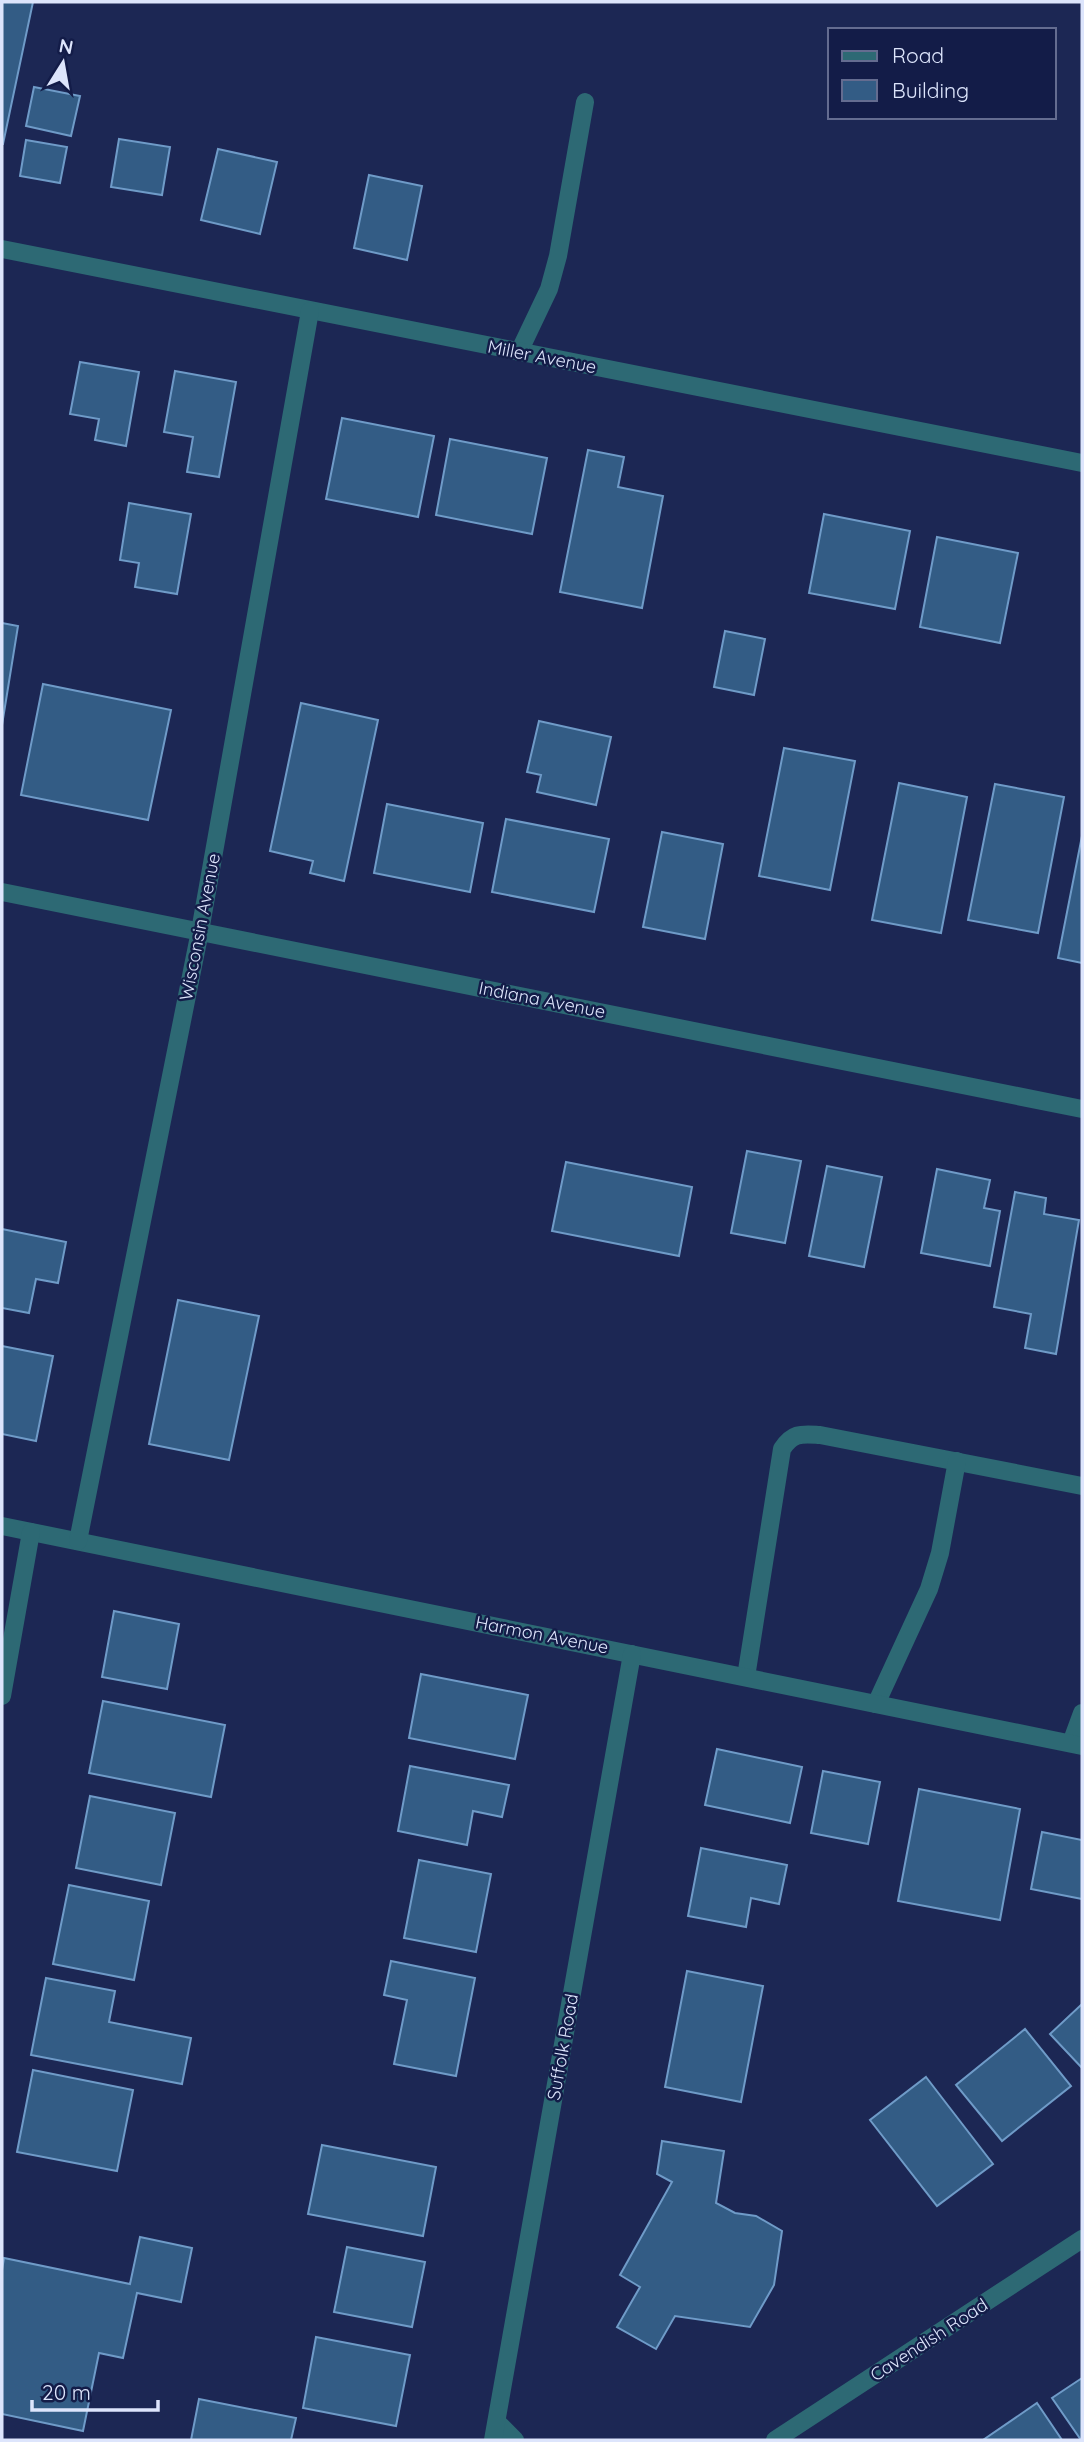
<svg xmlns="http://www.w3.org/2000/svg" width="1084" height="2442" viewBox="0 0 1084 2442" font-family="Quicksand,sans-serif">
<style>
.building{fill:#335c85;stroke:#6f9bc8;stroke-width:2}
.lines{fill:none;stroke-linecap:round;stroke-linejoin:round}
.lane{stroke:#2d6974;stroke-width:18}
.street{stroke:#2d6974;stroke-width:18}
.labels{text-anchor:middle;stroke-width:5;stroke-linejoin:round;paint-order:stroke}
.street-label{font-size:18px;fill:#dde5fc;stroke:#131c48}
</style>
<rect width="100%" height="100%" fill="#1c2754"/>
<g class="building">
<path d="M 2,2 L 33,2 L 3,144 L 2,144 Z"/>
<path d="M 34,87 L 80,96 L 71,136 L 26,126 Z"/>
<path d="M 119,139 L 170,147 L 162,195 L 111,187 Z"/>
<path d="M 26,140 L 67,147 L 60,183 L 20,176 Z"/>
<path d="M 218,149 L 277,162 L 260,234 L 201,220 Z"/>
<path d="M 369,175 L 422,186 L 407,260 L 354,248 Z"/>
<path d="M 80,362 L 139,372 L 126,446 L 95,440 L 99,419 L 70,414 Z"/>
<path d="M 175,371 L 236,382 L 219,477 L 187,472 L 193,437 L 164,432 Z"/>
<path d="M 342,418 L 434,436 L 418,517 L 326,499 Z"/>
<path d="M 450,439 L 547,458 L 532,534 L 436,515 Z"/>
<path d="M 588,450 L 624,457 L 618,487 L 663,496 L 642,608 L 560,592 Z"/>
<path d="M 129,503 L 191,514 L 177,594 L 135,587 L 139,563 L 120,560 Z"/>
<path d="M 824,514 L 910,531 L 895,609 L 809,593 Z"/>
<path d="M 937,537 L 1018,553 L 1000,643 L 920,627 Z"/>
<path d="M 2,623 L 18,626 L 2,725 Z"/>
<path d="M 725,631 L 765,639 L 754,695 L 714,687 Z"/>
<path d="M 43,684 L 171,710 L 148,820 L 21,795 Z"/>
<path d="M 301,703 L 378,720 L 344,881 L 310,873 L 313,861 L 270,851 Z"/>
<path d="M 539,721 L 611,737 L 596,805 L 537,792 L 541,775 L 527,772 Z"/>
<path d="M 784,748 L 855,761 L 830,890 L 759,876 Z"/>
<path d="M 899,783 L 967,797 L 941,933 L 872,920 Z"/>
<path d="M 995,784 L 1064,797 L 1038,933 L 968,920 Z"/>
<path d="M 387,804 L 483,823 L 470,892 L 374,873 Z"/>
<path d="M 506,819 L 609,839 L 594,912 L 492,892 Z"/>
<path d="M 662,832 L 723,844 L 705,939 L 643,927 Z"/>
<path d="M 1082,836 L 1082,963 L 1058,958 Z"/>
<path d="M 747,1151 L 801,1161 L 785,1243 L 731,1233 Z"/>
<path d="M 566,1162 L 692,1187 L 679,1256 L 552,1231 Z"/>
<path d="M 827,1166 L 882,1177 L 864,1267 L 809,1256 Z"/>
<path d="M 937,1169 L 990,1180 L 984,1208 L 1000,1211 L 990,1266 L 921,1253 Z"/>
<path d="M 1015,1192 L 1046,1198 L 1044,1214 L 1079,1220 L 1056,1354 L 1025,1348 L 1031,1314 L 994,1307 Z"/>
<path d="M 2,1229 L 66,1242 L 58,1283 L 36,1279 L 29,1313 L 2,1308 Z"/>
<path d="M 178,1300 L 259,1316 L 229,1460 L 149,1444 Z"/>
<path d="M 2,1346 L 53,1356 L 36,1441 L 2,1434 Z"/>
<path d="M 114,1611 L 179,1624 L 167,1689 L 102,1677 Z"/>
<path d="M 421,1674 L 528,1695 L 515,1759 L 409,1738 Z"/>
<path d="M 103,1701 L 225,1725 L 211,1797 L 89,1773 Z"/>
<path d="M 717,1749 L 802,1767 L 790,1823 L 705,1805 Z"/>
<path d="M 410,1766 L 509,1785 L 502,1817 L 473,1811 L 467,1845 L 398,1831 Z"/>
<path d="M 823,1771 L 880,1782 L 868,1844 L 811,1833 Z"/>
<path d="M 919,1789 L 1020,1809 L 1000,1920 L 898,1901 Z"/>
<path d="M 90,1796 L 175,1813 L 161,1885 L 76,1868 Z"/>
<path d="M 1042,1832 L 1082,1840 L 1082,1899 L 1031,1889 Z"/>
<path d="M 701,1848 L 787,1865 L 779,1904 L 751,1898 L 746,1927 L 688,1916 Z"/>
<path d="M 419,1860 L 491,1874 L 476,1952 L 404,1938 Z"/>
<path d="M 69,1885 L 149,1901 L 134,1980 L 53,1964 Z"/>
<path d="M 391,1961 L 475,1978 L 456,2076 L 394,2064 L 407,2000 L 384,1995 Z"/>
<path d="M 687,1971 L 763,1986 L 741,2102 L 665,2087 Z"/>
<path d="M 46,1978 L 115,1991 L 109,2022 L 191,2038 L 182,2084 L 31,2055 Z"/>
<path d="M 1082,2004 L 1082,2068 L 1050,2034 Z"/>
<path d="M 1025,2029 L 1071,2086 L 1002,2141 L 956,2085 Z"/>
<path d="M 33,2070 L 133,2090 L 117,2171 L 17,2152 Z"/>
<path d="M 926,2077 L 993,2164 L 937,2206 L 870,2120 Z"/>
<path d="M 662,2141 L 724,2151 L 716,2203 L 735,2213 L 756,2216 L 782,2231 L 774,2285 L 750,2327 L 675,2316 L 656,2349 L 617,2327 L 640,2287 L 620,2275 L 672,2182 L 657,2174 Z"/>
<path d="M 322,2145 L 436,2167 L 423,2236 L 308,2214 Z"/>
<path d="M 140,2237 L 192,2248 L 181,2302 L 137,2293 L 123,2358 L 99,2353 L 83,2431 L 2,2414 L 2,2270 L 4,2258 L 130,2284 Z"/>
<path d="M 347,2247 L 425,2262 L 412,2327 L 334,2312 Z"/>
<path d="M 316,2337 L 410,2355 L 396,2426 L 303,2408 Z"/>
<path d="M 1082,2378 L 1082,2440 L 1081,2440 L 1052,2398 Z"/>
<path d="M 199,2399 L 296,2418 L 291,2440 L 191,2440 Z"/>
<path d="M 1037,2403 L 1062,2440 L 983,2440 Z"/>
</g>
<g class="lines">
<g class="lane">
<path d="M 519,352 L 549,289 L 558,256 L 585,102"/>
<path d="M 746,1677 L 782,1449 C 793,1432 802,1434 820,1435 L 1082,1486"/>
<path d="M 876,1704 L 929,1589 L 940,1553 L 957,1461"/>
<path d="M 1071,1743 L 1082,1713"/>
</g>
<g class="street">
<path d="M 2,249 L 1082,463"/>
<path d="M 2,892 L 1082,1109"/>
<path d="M 2,1526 L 1082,1746"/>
<path d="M 78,1541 L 200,931 L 310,311"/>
<path d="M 2,1696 L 31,1532"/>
<path d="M 497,2422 L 515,2440"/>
<path d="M 493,2440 L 632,1654"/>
<path d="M 775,2440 L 1082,2239"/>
</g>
</g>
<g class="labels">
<g class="street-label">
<text transform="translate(542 357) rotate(11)" y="6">Miller Avenue</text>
<text transform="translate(200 927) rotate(-79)" y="6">Wisconsin Avenue</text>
<text transform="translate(542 1000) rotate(11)" y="6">Indiana Avenue</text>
<text transform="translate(542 1635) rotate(11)" y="6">Harmon Avenue</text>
<text transform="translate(563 2047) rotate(-80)" y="6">Suffolk Road</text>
<text transform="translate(929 2340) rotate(-33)" y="6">Cavendish Road</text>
</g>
</g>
<rect width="1084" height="2442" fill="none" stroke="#dde5fc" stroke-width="7"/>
<rect x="828" y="28" width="228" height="91" fill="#131c48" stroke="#646c90" stroke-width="2"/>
<rect x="842" y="51" width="35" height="10" fill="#2d6974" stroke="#646c90" stroke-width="2"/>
<text x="892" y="63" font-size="21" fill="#dde5fc">Road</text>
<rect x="842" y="80" width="35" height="21" fill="#335c85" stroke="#646c90" stroke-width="2"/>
<text x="892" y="98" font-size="21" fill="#dde5fc">Building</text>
<g transform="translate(63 63) rotate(11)" stroke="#131c48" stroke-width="5" paint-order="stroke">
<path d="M0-5L12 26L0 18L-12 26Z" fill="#dde5fc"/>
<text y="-10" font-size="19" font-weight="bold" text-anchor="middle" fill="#dde5fc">N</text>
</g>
<path d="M32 2400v10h126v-10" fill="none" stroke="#dde5fc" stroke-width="3.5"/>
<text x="42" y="2400" font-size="21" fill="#dde5fc" stroke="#131c48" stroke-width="5" paint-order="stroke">20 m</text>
</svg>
